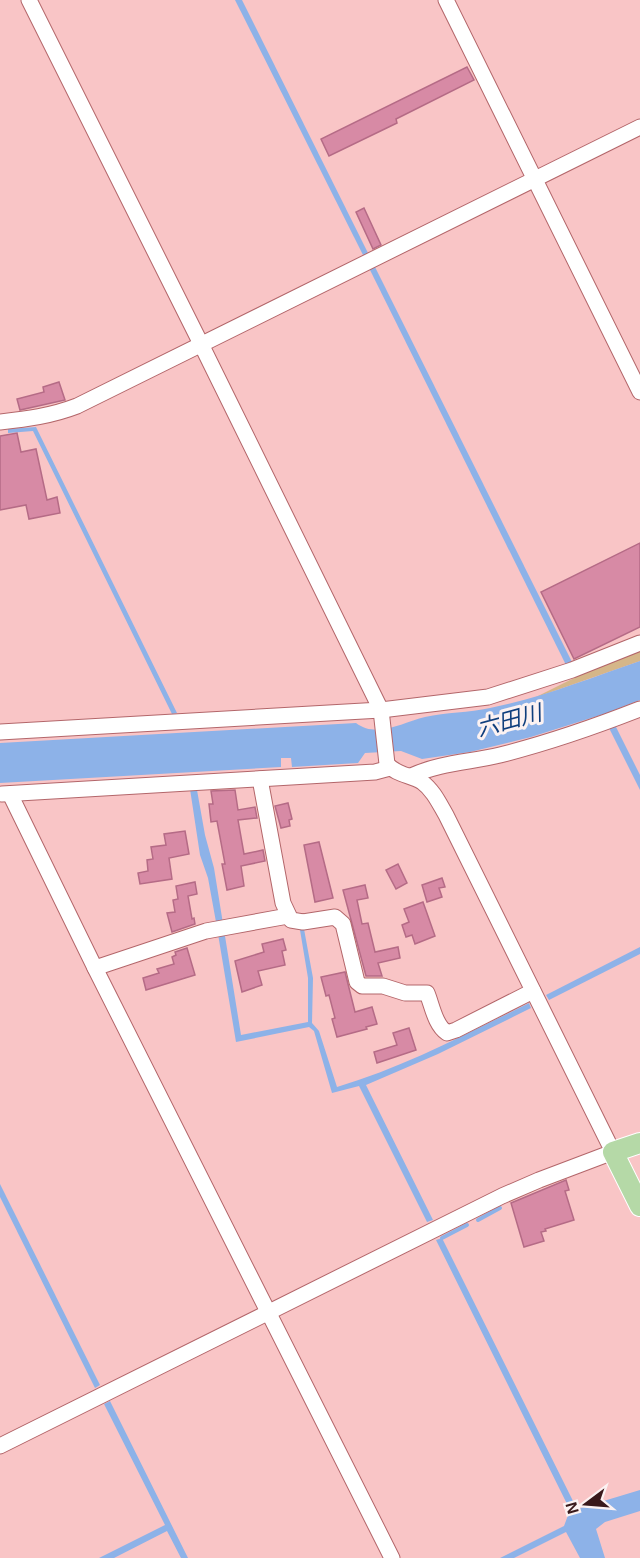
<svg xmlns="http://www.w3.org/2000/svg" width="640" height="1558" viewBox="0 0 640 1558" font-family="Arial,'Noto Sans JP',sans-serif">
<style>
.green{fill:#d5b689}
.water{fill:#8db2e8}
.lines{fill:none;stroke-linecap:round;stroke-linejoin:round}
.stream{stroke:#8db2e8;stroke-width:4}
.building{fill:#d78aa5;stroke:#b56b86;stroke-width:1.5}
.minor-casing{stroke:#b3666a;stroke-width:17}
.major-casing{stroke:#fff;stroke-width:22}
.minor{stroke:#fff;stroke-width:15}
.major{stroke:#b5d9a7;stroke-width:20}
.labels{text-anchor:middle;stroke-width:6;stroke-linejoin:round;paint-order:stroke}
.water-label{font-size:22px;font-style:italic;fill:#0f3e7d;stroke:#fcf2f2}
</style>
<rect width="100%" height="100%" fill="#f9c5c6"/>
<path class="green" d="M 640,651 L 640,661 L 534,698 L 580,675 Z"/>
<g class="water">
<path d="M 235,0 L 242,0 L 368,253 L 363,255 Z"/>
<path d="M 374,265 L 572,662 L 566,665 L 369,268 Z"/>
<path d="M 36,427 L 177,713 L 172,714 L 33,431 L 8,433 L 8,429 Z"/>
<path d="M 640,661 L 640,700 L 607,713 L 531,737 L 470,752 L 422,759 L 401,751 L 365,753 L 358,763 L 292,767 L 291,758 L 281,758 L 281,767 L 0,783 L 0,743 L 356,723 C 377,739 403,722 425,717 C 446,712 469,713 490,708 C 541,698 590,678 640,661 Z"/>
<path d="M 615,725 L 640,775 L 640,790 L 609,728 Z"/>
<path d="M 190,789 L 197,790 L 205,835 L 214,868 L 241,1035 L 308,1022 L 308,978 L 300,930 L 304,929 L 313,978 L 312,1023 L 319,1031 L 337,1087 C 404,1067 466,1034 529,1003 L 531,1008 L 438,1054 L 366,1085 L 433,1220 L 427,1222 L 359,1086 L 332,1093 L 314,1031 L 309,1027 L 236,1042 L 216,922 L 208,878 L 200,855 Z"/>
<path d="M 640,947 L 640,954 L 549,1000 L 546,995 Z"/>
<path d="M 0,1184 L 100,1385 L 95,1388 L 0,1197 Z"/>
<path d="M 442,1238 L 577,1509 L 640,1490 L 640,1511 L 605,1522 L 596,1529 L 605,1558 L 580,1558 L 566,1532 L 514,1558 L 500,1558 L 564,1526 L 570,1510 L 436,1240 Z"/>
<path d="M 110,1401 L 188,1558 L 181,1558 L 167,1531 L 114,1558 L 99,1558 L 165,1525 L 104,1404 Z"/>
</g>
<g class="lines">
<g class="stream">
<path d="M 478,1220 L 500,1208"/>
<path d="M 442,1238 L 467,1225"/>
</g>
</g>
<g class="building">
<path d="M 467,67 L 474,80 L 396,119 L 397,123 L 329,156 L 321,139 Z"/>
<path d="M 364,208 L 381,245 L 373,249 L 356,212 Z"/>
<path d="M 59,382 L 65,400 L 20,410 L 17,399 L 44,392 L 43,387 Z"/>
<path d="M 17,433 L 21,452 L 36,449 L 47,500 L 57,497 L 60,513 L 29,519 L 26,505 L 0,510 L 0,436 Z"/>
<path d="M 640,543 L 640,627 L 574,659 L 541,592 Z"/>
<path d="M 235,790 L 238,810 L 255,807 L 257,818 L 238,820 L 244,854 L 263,850 L 265,861 L 241,866 L 244,886 L 227,890 L 222,864 L 225,864 L 217,821 L 211,822 L 209,804 L 213,804 L 211,791 Z"/>
<path d="M 288,803 L 292,819 L 289,820 L 290,826 L 281,828 L 275,806 Z"/>
<path d="M 185,831 L 189,854 L 169,858 L 172,879 L 140,884 L 138,873 L 148,871 L 147,860 L 153,859 L 151,847 L 166,845 L 164,834 Z"/>
<path d="M 319,842 L 333,898 L 315,902 L 304,845 Z"/>
<path d="M 398,864 L 407,883 L 396,889 L 386,870 Z"/>
<path d="M 442,878 L 445,887 L 439,888 L 442,897 L 427,902 L 422,885 Z"/>
<path d="M 195,882 L 197,894 L 188,896 L 192,919 L 194,918 L 195,924 L 172,932 L 167,913 L 175,912 L 173,900 L 178,899 L 176,886 Z"/>
<path d="M 365,885 L 368,898 L 357,900 L 362,924 L 368,923 L 375,952 L 398,947 L 400,958 L 378,963 L 382,976 L 366,976 L 343,890 Z"/>
<path d="M 423,902 L 435,936 L 415,944 L 412,935 L 406,937 L 402,925 L 409,922 L 404,909 Z"/>
<path d="M 283,939 L 286,950 L 282,951 L 285,965 L 258,971 L 262,985 L 242,992 L 235,961 L 264,952 L 262,944 Z"/>
<path d="M 187,948 L 195,975 L 146,990 L 143,978 L 159,973 L 157,969 L 174,964 L 172,957 L 176,955 L 175,952 Z"/>
<path d="M 345,972 L 355,1012 L 372,1007 L 377,1024 L 366,1027 L 367,1029 L 337,1037 L 332,1019 L 335,1018 L 329,995 L 326,996 L 321,977 Z"/>
<path d="M 409,1028 L 416,1050 L 377,1063 L 374,1052 L 397,1045 L 393,1033 Z"/>
<path d="M 566,1180 L 569,1190 L 565,1191 L 574,1220 L 545,1229 L 546,1231 L 541,1232 L 544,1241 L 524,1247 L 511,1203 Z"/>
</g>
<g class="lines">
<defs>
<g id="minor">
<path d="M 446,0 L 640,392"/>
<path d="M 0,422 C 27,419 51,416 77,406 L 640,127"/>
<path d="M 0,732 L 381,710 L 488,697 L 572,670 L 640,643"/>
<path d="M 411,776 C 439,763 471,762 500,755 C 548,743 594,727 640,709"/>
<path d="M 260,779 L 283,903 L 291,920 L 303,922 L 335,917 L 343,924 L 357,982 L 362,986 L 383,986 L 405,993 L 427,993 C 432,1005 435,1025 447,1033 L 456,1030 L 533,991"/>
<path d="M 2,794 L 375,772 L 390,768"/>
<path d="M 10,794 L 95,968 L 392,1558"/>
<path d="M 95,968 L 206,931 L 288,916"/>
<path d="M 0,1446 L 502,1196 L 539,1180 L 613,1152 L 446,815 C 439,803 433,790 422,782 C 411,775 396,775 387,764 L 381,710 L 201,344 L 29,0"/>
</g>
<path id="major" d="M 640,1143 L 613,1152 L 640,1206"/>
</defs>
<use href="#minor" class="minor-casing"/>
<use href="#major" class="major-casing"/>
<use href="#minor" class="minor"/>
<use href="#major" class="major"/>
</g>
<g class="labels">
<g class="water-label">
<text transform="translate(509 720) rotate(-15)" y="8">六田川</text>
</g>
</g>
<g transform="translate(586 1504) rotate(254)" stroke="#fcf2f2" stroke-width="4.5" paint-order="stroke">
<path d="M0-4.5L10 22L0 15L-10 22Z" fill="#39191b"/>
<text y="-9" font-size="16" font-weight="bold" text-anchor="middle" fill="#39191b">N</text>
</g>
</svg>
